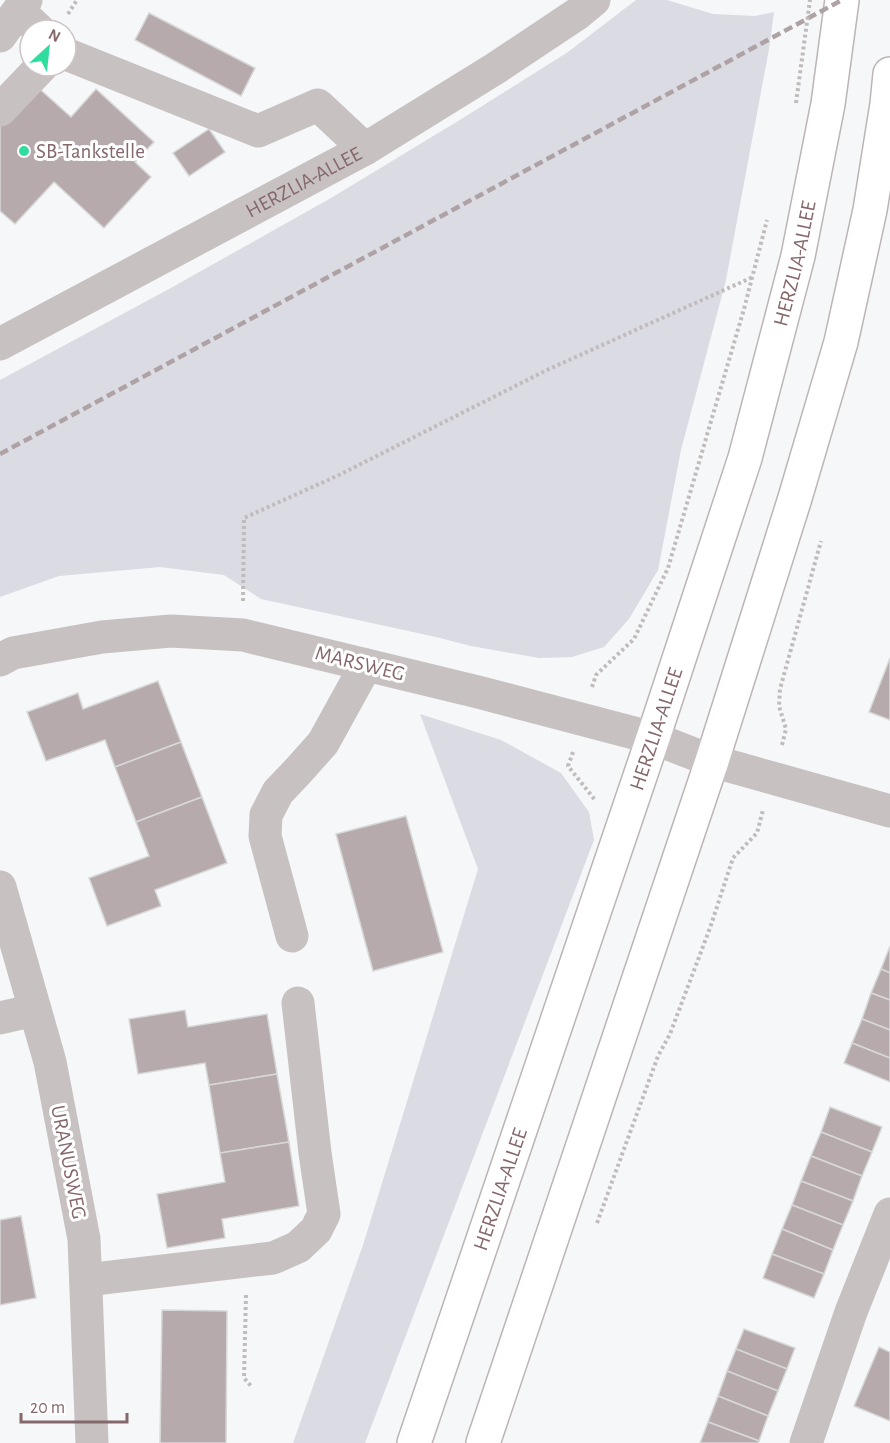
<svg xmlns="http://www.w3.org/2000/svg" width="890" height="1443" viewBox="0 0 890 1443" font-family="'Alegreya Sans',sans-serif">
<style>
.green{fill:#dbdbe3}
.building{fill:#b7aaac;stroke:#d7d9d9;stroke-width:1.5}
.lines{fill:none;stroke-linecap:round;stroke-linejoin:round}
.major-casing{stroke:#bcb4b5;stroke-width:36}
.path{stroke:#c0bbbc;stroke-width:4;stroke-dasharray:3 3;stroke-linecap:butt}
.minor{stroke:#c8c1c2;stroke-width:33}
.major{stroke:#fff;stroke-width:33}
.rail{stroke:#aea2a4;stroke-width:4.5;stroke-dasharray:9 4.5;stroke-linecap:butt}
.path-bridge{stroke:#c0bbbc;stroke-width:4;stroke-dasharray:3 3;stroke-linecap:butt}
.poi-dot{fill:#31dc9f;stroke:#fff;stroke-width:2}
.labels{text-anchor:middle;stroke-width:6;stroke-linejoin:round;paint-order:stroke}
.poi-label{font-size:21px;fill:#85686c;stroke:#fff;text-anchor:start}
.street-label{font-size:21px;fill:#85686c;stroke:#fff}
</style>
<rect width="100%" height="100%" fill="#f5f7f8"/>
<g class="green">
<path d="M 636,0 L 667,0 L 713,14 L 755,16 L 774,12 L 769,49 L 726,280 L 681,450 L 658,570 L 629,619 L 604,647 L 572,657 L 539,658 L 471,646 L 436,637 L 261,599 L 224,575 L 160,567 L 59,576 L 0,597 L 0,380 L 169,289 L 331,198 L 463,118 L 568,52 Z"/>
<path d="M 420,714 L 501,740 L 561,773 L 589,812 L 594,840 L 365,1443 L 293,1443 L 364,1242 L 478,869 Z"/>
</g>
<g class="building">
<path d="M 149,13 L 255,68 L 241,96 L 135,40 Z"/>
<path d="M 33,83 L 71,117 L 96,89 L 154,142 L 135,162 L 151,177 L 104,228 L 54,182 L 15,224 L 0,211 L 0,118 Z"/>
<path d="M 209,129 L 225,152 L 189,176 L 173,153 Z"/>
<path d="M 890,658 L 890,720 L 869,712 Z"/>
<path d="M 158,681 L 181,742 L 115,767 L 105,740 L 46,761 L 27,712 L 78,693 L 83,709 Z"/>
<path d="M 181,742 L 202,797 L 136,822 L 115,767 Z"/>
<path d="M 202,797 L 227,863 L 155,890 L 161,906 L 107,926 L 89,878 L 149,856 L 136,822 Z"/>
<path d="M 406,816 L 443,952 L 373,971 L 336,834 Z"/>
<path d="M 890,946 L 890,973 L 881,969 Z"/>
<path d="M 881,969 L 890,973 L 890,1000 L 871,993 Z"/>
<path d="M 871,993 L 890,1000 L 890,1030 L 862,1019 Z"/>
<path d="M 185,1010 L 188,1027 L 267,1014 L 277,1074 L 209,1085 L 205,1063 L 138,1074 L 129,1019 Z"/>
<path d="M 862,1019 L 890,1030 L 890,1058 L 852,1043 Z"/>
<path d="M 852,1043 L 890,1058 L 890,1082 L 844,1063 Z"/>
<path d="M 277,1074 L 289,1142 L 220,1153 L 209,1085 Z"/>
<path d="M 830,1107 L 882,1127 L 872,1152 L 821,1132 Z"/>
<path d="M 821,1132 L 872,1152 L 862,1176 L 811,1156 Z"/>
<path d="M 289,1142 L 299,1206 L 222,1219 L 225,1238 L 167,1248 L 157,1194 L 225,1182 L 220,1153 Z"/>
<path d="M 811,1156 L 862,1176 L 853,1201 L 801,1181 Z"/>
<path d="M 801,1181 L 853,1201 L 843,1225 L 792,1205 Z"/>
<path d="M 792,1205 L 843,1225 L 833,1250 L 782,1229 Z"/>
<path d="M 21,1216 L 36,1298 L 0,1305 L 0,1220 Z"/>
<path d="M 782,1229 L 833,1250 L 824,1274 L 772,1254 Z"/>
<path d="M 772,1254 L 824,1274 L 814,1298 L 763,1278 Z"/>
<path d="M 162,1310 L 227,1311 L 226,1443 L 160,1443 Z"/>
<path d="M 744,1329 L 795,1348 L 787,1369 L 736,1349 Z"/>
<path d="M 879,1347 L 890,1352 L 890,1421 L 854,1406 Z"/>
<path d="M 736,1349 L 787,1369 L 778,1391 L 727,1371 Z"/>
<path d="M 727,1371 L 778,1391 L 768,1416 L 718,1396 Z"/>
<path d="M 718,1396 L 768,1416 L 759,1441 L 708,1422 Z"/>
<path d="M 708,1422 L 759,1441 L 758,1443 L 700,1443 Z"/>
</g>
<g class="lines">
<defs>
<g id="major">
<path id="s2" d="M 414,1443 L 653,738 L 745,458 L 798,256 L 828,104 L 842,0"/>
<path d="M 483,1443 L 712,761 L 795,498 L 841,342 L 870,210 L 887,104 L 890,74"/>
</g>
</defs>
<use href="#major" class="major-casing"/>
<g class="path">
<path d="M 68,14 L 77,0"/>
<path d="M 243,601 L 244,518 L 339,475 L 547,370 L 753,277"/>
<path d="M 592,687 L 596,675 L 634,639 L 668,568 L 744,309 L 767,220"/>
<path d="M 782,745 L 786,729 L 779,706 L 780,689 L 821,541"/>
<path d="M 573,752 L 568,766 L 595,800"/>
<path d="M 597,1223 L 658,1056 L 670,1034 L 710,928 L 733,858 L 757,833 L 763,810"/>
<path d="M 246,1295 L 244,1378 L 251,1386"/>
</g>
<g class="minor">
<path d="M 19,11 L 39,30"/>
<path d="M 0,36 L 26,0"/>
<path d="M 66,54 L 258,131 L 318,105 L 365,149"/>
<path d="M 0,110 L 42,66"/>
<path id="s1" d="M 0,344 L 365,149 L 496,68 L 577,14 L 594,0"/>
<path d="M 0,660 L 13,653 L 102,637 L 171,631 L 243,635 L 478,692 L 653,738 L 712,761 L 890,811"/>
<path d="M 0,887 L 50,1062 L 84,1239 L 92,1443"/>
<path d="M 292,936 L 265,836 L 266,815 L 278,792 L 298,771 L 323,743 L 366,665"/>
<path d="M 0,1018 L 35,1010"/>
<path d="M 86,1280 L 273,1258 L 298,1247 L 316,1230 L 324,1214 L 315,1153 L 298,1003"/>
<path d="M 806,1443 L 851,1312 L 890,1214"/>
</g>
<use href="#major" class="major"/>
<path class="rail" d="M 0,454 L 842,0"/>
<path class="path-bridge" d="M 796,103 L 810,0"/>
</g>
<circle class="poi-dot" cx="24" cy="151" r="6"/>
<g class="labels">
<g class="poi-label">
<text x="36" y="158">SB-Tankstelle</text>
</g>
<g class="street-label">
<text dy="7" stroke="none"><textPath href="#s1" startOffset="344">HERZLIA-ALLEE</textPath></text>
<text dy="7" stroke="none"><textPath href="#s2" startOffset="1240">HERZLIA-ALLEE</textPath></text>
<text transform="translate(360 663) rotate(14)" y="7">MARSWEG</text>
<text dy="7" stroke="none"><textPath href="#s2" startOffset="754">HERZLIA-ALLEE</textPath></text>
<text transform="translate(69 1162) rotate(79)" y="7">URANUSWEG</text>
<text dy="7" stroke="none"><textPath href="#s2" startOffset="268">HERZLIA-ALLEE</textPath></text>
</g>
</g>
<g transform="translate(48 48) rotate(27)"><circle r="28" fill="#ffffff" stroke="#cec3c4" stroke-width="1.5"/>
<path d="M0-4.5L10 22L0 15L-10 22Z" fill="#31dc9f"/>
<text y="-9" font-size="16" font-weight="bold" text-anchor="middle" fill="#85686c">N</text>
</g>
<path d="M21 1413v9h106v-9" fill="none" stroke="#85686c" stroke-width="3"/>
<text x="30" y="1413" font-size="18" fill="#85686c" stroke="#ffffff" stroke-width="4.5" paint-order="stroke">20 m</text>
</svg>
